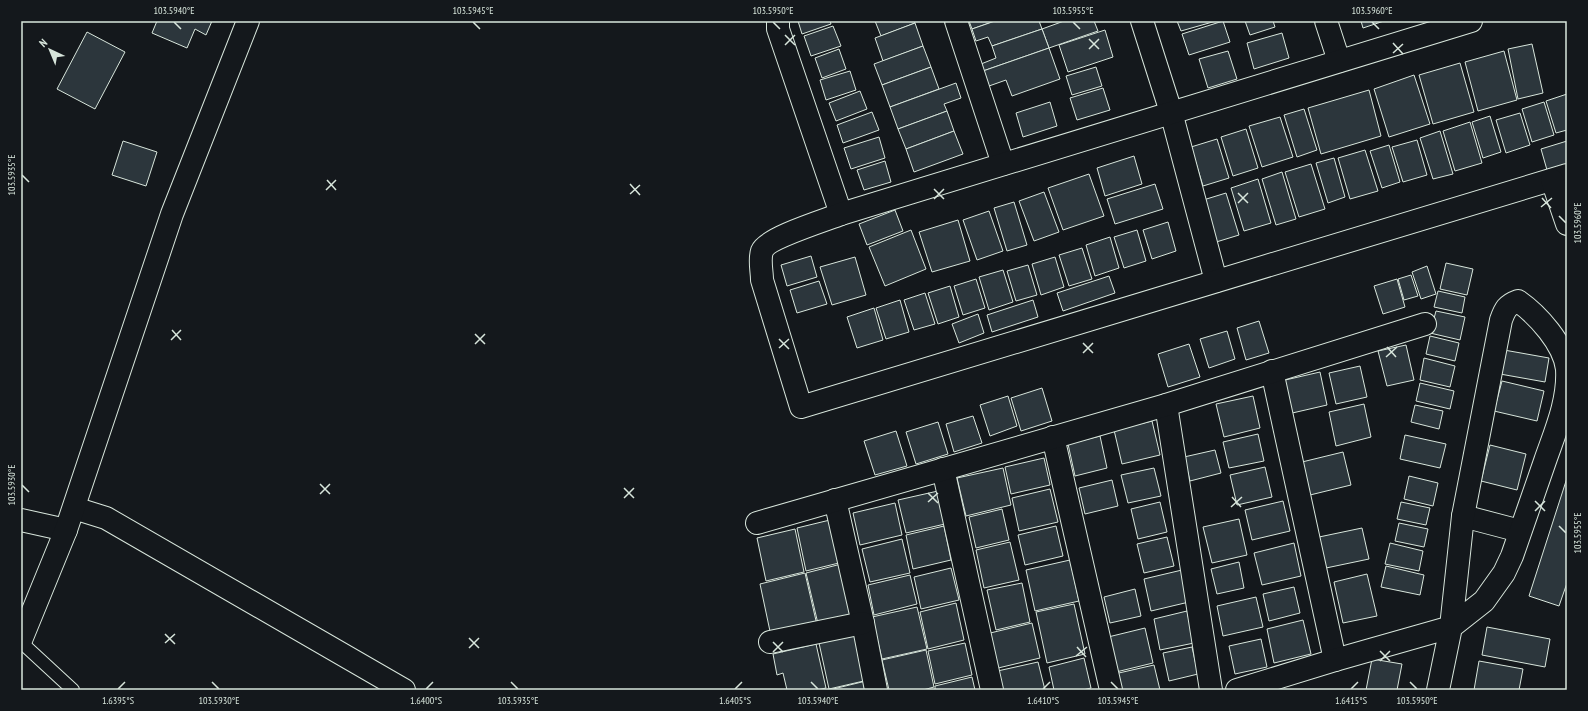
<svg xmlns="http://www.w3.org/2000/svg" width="1588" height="711" viewBox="0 0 1588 711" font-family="'PT Sans Narrow',sans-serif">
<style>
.building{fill:#2c363c;stroke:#d8e6dc}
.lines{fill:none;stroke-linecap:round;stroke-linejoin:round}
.lane-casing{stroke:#d8e6dc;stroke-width:14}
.street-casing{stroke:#d8e6dc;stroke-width:24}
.lane{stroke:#14181c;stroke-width:12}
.street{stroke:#14181c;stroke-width:22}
.ticks{fill:none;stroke:#d8e6dc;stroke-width:1.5}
.neatline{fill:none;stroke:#d8e6dc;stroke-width:1.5}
.ticks-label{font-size:10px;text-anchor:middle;fill:#d8e6dc}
</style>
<rect width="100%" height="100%" fill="#14181c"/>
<g class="building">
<path d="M 157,21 L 212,21 L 206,35 L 195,29 L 187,48 L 152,33 Z"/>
<path d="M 798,21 L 830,21 L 831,24 L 802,34 Z"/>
<path d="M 875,21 L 914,21 L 915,23 L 881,36 Z"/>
<path d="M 969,21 L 995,21 L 972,29 Z"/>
<path d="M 995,21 L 1039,21 L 1042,29 L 992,46 L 988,37 L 976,41 L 972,29 Z"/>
<path d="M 1064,21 L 1094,21 L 1098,31 L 1049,48 L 1042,29 Z"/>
<path d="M 1177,21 L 1216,21 L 1181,31 Z"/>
<path d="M 1223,21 L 1230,42 L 1189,55 L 1182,34 Z"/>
<path d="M 1245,21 L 1273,21 L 1275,27 L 1250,35 Z"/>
<path d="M 1361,21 L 1384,21 L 1363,28 Z"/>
<path d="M 915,23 L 923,46 L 883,61 L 875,38 Z"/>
<path d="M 833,26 L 841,46 L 811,56 L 804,36 Z"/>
<path d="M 1042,29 L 1049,48 L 983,71 L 981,64 L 996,58 L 992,46 Z"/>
<path d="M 1105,30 L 1113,57 L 1068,72 L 1059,45 Z"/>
<path d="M 87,32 L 125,52 L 95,109 L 57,89 Z"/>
<path d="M 1282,33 L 1289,58 L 1254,69 L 1247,43 Z"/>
<path d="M 1532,44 L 1543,93 L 1518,99 L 1508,49 Z"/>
<path d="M 923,46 L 931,67 L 882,85 L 874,64 Z"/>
<path d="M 1049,48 L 1060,79 L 1012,96 L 1006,80 L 989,86 L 983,71 Z"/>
<path d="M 839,49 L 846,69 L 822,78 L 815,58 Z"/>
<path d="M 1228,51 L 1237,79 L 1208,88 L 1199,59 Z"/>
<path d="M 1504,51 L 1517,100 L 1478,111 L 1465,62 Z"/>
<path d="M 1460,63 L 1474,112 L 1433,124 L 1419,75 Z"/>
<path d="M 931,67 L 939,89 L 890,107 L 882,85 Z"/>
<path d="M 1096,67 L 1102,86 L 1072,95 L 1066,76 Z"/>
<path d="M 850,71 L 856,90 L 826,100 L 820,80 Z"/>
<path d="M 1414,75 L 1430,124 L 1389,137 L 1374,89 Z"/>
<path d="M 956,83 L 961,98 L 944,104 L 947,111 L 898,129 L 890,107 Z"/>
<path d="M 1103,88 L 1110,110 L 1077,120 L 1070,98 Z"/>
<path d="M 1369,90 L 1381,136 L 1321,154 L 1308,108 Z"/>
<path d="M 860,91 L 867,109 L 836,121 L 829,103 Z"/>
<path d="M 1567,94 L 1567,130 L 1556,133 L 1546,101 Z"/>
<path d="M 1050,102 L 1057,126 L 1023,137 L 1016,113 Z"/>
<path d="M 1544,102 L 1554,135 L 1532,142 L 1522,109 Z"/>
<path d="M 1304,109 L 1317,150 L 1297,157 L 1284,115 Z"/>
<path d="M 947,111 L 954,131 L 906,149 L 898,129 Z"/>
<path d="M 872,112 L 879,130 L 843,143 L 837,125 Z"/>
<path d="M 1520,113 L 1530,145 L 1506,153 L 1496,120 Z"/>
<path d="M 1490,116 L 1501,152 L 1483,158 L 1472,122 Z"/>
<path d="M 1280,117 L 1293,157 L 1262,167 L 1249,126 Z"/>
<path d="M 1470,122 L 1482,163 L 1455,171 L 1443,131 Z"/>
<path d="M 1246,129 L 1258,168 L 1233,176 L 1221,137 Z"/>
<path d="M 954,131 L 963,154 L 914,172 L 906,149 Z"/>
<path d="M 1440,131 L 1453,174 L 1433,179 L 1420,138 Z"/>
<path d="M 879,137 L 885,158 L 851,169 L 844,148 Z"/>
<path d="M 1217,139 L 1229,178 L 1203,186 L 1191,147 Z"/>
<path d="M 1417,140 L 1427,175 L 1403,182 L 1392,147 Z"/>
<path d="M 123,141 L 157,152 L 146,186 L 112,175 Z"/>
<path d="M 1567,141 L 1567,164 L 1547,170 L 1541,149 Z"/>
<path d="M 1389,145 L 1400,182 L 1382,188 L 1370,151 Z"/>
<path d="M 1365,150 L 1378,191 L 1350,199 L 1338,158 Z"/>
<path d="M 1134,156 L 1142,184 L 1105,196 L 1097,168 Z"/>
<path d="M 1334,158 L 1345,197 L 1328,203 L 1316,163 Z"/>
<path d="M 885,161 L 891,182 L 864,190 L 857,170 Z"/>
<path d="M 1311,164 L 1325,209 L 1299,217 L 1285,172 Z"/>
<path d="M 1282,172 L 1296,219 L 1276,225 L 1262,179 Z"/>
<path d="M 1089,174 L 1104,216 L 1063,230 L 1048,188 Z"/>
<path d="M 1258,179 L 1271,223 L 1244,231 L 1231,188 Z"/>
<path d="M 1155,184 L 1163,209 L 1115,224 L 1107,199 Z"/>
<path d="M 1044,192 L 1059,232 L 1034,241 L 1019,201 Z"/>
<path d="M 1226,193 L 1239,235 L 1213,243 L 1200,201 Z"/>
<path d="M 1014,202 L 1027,245 L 1007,251 L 994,208 Z"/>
<path d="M 895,210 L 903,231 L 867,245 L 859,224 Z"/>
<path d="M 989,211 L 1003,251 L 977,260 L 963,220 Z"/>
<path d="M 958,220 L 970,261 L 932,272 L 919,232 Z"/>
<path d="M 1168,222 L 1176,251 L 1152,259 L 1143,230 Z"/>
<path d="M 911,230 L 926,269 L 885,286 L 869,247 Z"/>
<path d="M 1137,230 L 1146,261 L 1124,268 L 1114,237 Z"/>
<path d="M 1110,237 L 1119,268 L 1095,276 L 1086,245 Z"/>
<path d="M 1082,248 L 1092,279 L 1069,286 L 1059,255 Z"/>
<path d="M 811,256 L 817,277 L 787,286 L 781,265 Z"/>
<path d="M 855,257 L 866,295 L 832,305 L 820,267 Z"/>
<path d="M 1055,257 L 1064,287 L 1041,295 L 1032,264 Z"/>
<path d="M 1446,263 L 1473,269 L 1467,295 L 1440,289 Z"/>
<path d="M 1028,265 L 1037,295 L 1016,301 L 1007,271 Z"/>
<path d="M 1427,266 L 1436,294 L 1421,299 L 1412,272 Z"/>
<path d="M 1003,270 L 1013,302 L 989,310 L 979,277 Z"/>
<path d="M 1411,275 L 1418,296 L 1404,300 L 1398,279 Z"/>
<path d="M 1109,276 L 1115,293 L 1063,311 L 1057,293 Z"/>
<path d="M 976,279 L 985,308 L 963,315 L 954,286 Z"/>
<path d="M 1397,279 L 1405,307 L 1383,314 L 1374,286 Z"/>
<path d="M 819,281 L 827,304 L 797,313 L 790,290 Z"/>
<path d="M 950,286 L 959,317 L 938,324 L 928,293 Z"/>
<path d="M 1438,291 L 1465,297 L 1462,313 L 1434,307 Z"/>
<path d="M 925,293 L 935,324 L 914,330 L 904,300 Z"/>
<path d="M 900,300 L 909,332 L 886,339 L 876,308 Z"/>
<path d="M 1033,300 L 1038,317 L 992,332 L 987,315 Z"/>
<path d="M 874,308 L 883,340 L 857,348 L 847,317 Z"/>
<path d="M 1436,311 L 1465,317 L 1460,340 L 1430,333 Z"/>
<path d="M 978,314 L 984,333 L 959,343 L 952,324 Z"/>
<path d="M 1259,321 L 1269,353 L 1246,360 L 1237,328 Z"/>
<path d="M 1227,331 L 1235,359 L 1209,368 L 1200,339 Z"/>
<path d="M 1430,336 L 1459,343 L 1455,361 L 1426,354 Z"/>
<path d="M 1189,344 L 1200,377 L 1168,387 L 1158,354 Z"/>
<path d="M 1406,345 L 1414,380 L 1387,386 L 1378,351 Z"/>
<path d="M 1504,350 L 1549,358 L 1545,382 L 1500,374 Z"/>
<path d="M 1424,358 L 1455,366 L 1450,387 L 1420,380 Z"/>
<path d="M 1360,366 L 1367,397 L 1336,404 L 1329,373 Z"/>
<path d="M 1320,372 L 1327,405 L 1288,414 L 1281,381 Z"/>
<path d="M 1502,381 L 1544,391 L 1537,421 L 1494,411 Z"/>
<path d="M 1420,383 L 1454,391 L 1450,409 L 1416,401 Z"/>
<path d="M 1042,388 L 1052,421 L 1021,431 L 1011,398 Z"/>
<path d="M 1008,396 L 1017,426 L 990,436 L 980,405 Z"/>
<path d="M 1253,396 L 1260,428 L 1224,437 L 1216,404 Z"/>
<path d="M 1364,404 L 1371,437 L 1336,446 L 1329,412 Z"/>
<path d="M 1415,405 L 1443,411 L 1439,429 L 1411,422 Z"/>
<path d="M 973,416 L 982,443 L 954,452 L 946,424 Z"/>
<path d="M 1152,421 L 1160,455 L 1122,464 L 1114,430 Z"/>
<path d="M 938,422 L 948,454 L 916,464 L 906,432 Z"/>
<path d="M 896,431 L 907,466 L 875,475 L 864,441 Z"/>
<path d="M 1258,434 L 1264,461 L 1229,468 L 1223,442 Z"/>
<path d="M 1405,435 L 1446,444 L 1440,468 L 1400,459 Z"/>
<path d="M 1100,436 L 1107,468 L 1075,476 L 1068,444 Z"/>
<path d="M 1490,445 L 1526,454 L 1517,490 L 1481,481 Z"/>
<path d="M 1215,450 L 1221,473 L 1190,481 L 1184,457 Z"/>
<path d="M 1343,452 L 1351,485 L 1310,495 L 1302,462 Z"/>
<path d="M 1044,458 L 1050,485 L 1011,494 L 1005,467 Z"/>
<path d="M 1265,467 L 1272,497 L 1237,505 L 1230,475 Z"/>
<path d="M 1003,468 L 1011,505 L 966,516 L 957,478 Z"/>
<path d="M 1154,468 L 1161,496 L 1128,503 L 1121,475 Z"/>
<path d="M 1409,476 L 1438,483 L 1433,506 L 1404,499 Z"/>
<path d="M 1567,478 L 1567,583 L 1559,606 L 1529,596 Z"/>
<path d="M 1112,480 L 1118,506 L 1085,514 L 1079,488 Z"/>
<path d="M 1050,489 L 1058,522 L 1019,531 L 1012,498 Z"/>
<path d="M 938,491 L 945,524 L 906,533 L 898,500 Z"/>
<path d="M 1283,501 L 1290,531 L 1252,540 L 1245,510 Z"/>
<path d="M 1160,502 L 1167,532 L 1138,539 L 1131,509 Z"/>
<path d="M 1401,502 L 1430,508 L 1426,525 L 1397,519 Z"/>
<path d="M 895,503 L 902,535 L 860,545 L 853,513 Z"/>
<path d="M 1002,509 L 1009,540 L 976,548 L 969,517 Z"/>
<path d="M 834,519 L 843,562 L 806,571 L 797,528 Z"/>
<path d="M 1239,519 L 1247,555 L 1212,563 L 1203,527 Z"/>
<path d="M 1399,523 L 1428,529 L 1424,547 L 1395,541 Z"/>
<path d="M 944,526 L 951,560 L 913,569 L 906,535 Z"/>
<path d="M 1056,526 L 1063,556 L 1025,565 L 1018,535 Z"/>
<path d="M 1362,528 L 1369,559 L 1326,568 L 1319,537 Z"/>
<path d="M 795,529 L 804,572 L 766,581 L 757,538 Z"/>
<path d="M 1167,537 L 1174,566 L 1144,573 L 1137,544 Z"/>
<path d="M 902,539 L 910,573 L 870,582 L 862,549 Z"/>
<path d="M 1010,542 L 1019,580 L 984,588 L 976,550 Z"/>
<path d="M 1294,543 L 1301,576 L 1262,585 L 1254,553 Z"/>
<path d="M 1390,543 L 1423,551 L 1419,571 L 1385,564 Z"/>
<path d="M 1070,560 L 1079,601 L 1035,611 L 1026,570 Z"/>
<path d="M 1239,562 L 1244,588 L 1217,594 L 1211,569 Z"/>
<path d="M 845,563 L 858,619 L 819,628 L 806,573 Z"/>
<path d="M 1386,566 L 1424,575 L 1420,595 L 1381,587 Z"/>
<path d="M 951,568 L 959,600 L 921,609 L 914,577 Z"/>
<path d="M 1182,570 L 1189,602 L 1151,611 L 1144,579 Z"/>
<path d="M 805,573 L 817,625 L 771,636 L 760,584 Z"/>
<path d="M 1367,574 L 1377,616 L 1343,623 L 1334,582 Z"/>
<path d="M 910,575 L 917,604 L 874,615 L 868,585 Z"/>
<path d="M 1022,583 L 1030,622 L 996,630 L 987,590 Z"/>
<path d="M 1294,587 L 1300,613 L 1269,621 L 1263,594 Z"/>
<path d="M 1135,589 L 1141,616 L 1110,623 L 1104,597 Z"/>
<path d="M 1256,597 L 1263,627 L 1223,636 L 1217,606 Z"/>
<path d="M 956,603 L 964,640 L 928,649 L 920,612 Z"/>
<path d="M 1074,604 L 1085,654 L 1047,663 L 1036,612 Z"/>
<path d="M 917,607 L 927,649 L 882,659 L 872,617 Z"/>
<path d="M 1187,611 L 1194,643 L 1160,650 L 1154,619 Z"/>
<path d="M 1303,620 L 1311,654 L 1274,663 L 1267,629 Z"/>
<path d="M 1032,623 L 1040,658 L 994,669 L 986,634 Z"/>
<path d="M 1487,627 L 1550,639 L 1545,667 L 1482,655 Z"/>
<path d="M 1145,628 L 1153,663 L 1112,673 L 1104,638 Z"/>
<path d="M 857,634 L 868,680 L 829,689 L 819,643 Z"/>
<path d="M 1261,639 L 1267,667 L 1235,674 L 1229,646 Z"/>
<path d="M 965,643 L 972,675 L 935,684 L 928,651 Z"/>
<path d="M 816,644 L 826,688 L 817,690 L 787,690 L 783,673 L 777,675 L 773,654 Z"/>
<path d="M 1192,647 L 1198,674 L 1169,681 L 1163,653 Z"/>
<path d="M 926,650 L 934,687 L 923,690 L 889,690 L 882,660 Z"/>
<path d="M 1084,658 L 1091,688 L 1083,690 L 1054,690 L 1049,667 Z"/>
<path d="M 1372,659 L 1402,664 L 1397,690 L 1366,690 Z"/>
<path d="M 1479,661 L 1523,669 L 1519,690 L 1474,690 Z"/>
<path d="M 1038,662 L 1045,690 L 997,690 L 993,672 Z"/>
<path d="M 1154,665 L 1160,690 L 1113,690 L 1110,675 Z"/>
<path d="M 972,677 L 975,690 L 935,690 L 935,686 Z"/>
<path d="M 866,681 L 868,690 L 829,690 Z"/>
</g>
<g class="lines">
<defs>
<path id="lane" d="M 21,642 L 73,690"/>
<g id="street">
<path d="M 778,21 L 778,29 L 841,214"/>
<path d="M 956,21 L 1003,164"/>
<path d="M 1142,21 L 1171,112 L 1216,281"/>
<path d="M 1326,21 L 1339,61"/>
<path d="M 1471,21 L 841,214 C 826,220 767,238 762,251 C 759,260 762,271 762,280 L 801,407 L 1567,175"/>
<path d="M 1552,180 L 1567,224"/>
<path d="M 1272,371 L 1335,660"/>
<path d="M 1166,405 L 1211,690"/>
<path d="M 1053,437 L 1111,690"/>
<path d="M 943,469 L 992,690"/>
<path d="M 835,500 L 863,623 L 876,690"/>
<path d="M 74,508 L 106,518 L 404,690"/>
<path d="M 1463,516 L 1520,531"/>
<path d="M 21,520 L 66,530"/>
<path d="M 757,523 L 1166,405 L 1425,324"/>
<path d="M 21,640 L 66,530 L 172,214 L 248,21"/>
<path d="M 770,642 L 863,623"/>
<path d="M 1237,690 L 1335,660 L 1451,627 L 1484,601 L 1504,573 L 1512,556 C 1523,524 1534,493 1545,461 C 1555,432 1569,401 1567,369 C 1564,344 1538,315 1518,301 C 1507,305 1505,309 1501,320 L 1463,516 L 1451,627 L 1438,690"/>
</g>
</defs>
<use href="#lane" class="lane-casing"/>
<use href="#street" class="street-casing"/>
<use href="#lane" class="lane"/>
<use href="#street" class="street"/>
</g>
<path class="ticks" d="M 174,22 L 181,29M 473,22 L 480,29M 773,22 L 780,29M 1073,22 L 1080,29M 1372,22 L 1379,29M 785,35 L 795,45M 1089,39 L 1099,49M 1393,43 L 1403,54M 785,45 L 795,35M 1089,49 L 1099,39M 1393,53 L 1403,44M 22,175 L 29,182M 327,180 L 336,190M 630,184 L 640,195M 934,189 L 944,199M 326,190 L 336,180M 1238,193 L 1248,203M 630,194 L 640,185M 1542,198 L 1551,208M 934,199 L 944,189M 1238,203 L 1248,193M 1541,207 L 1552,198M 1559,216 L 1566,223M 172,330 L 181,340M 475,334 L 485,344M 779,339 L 789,349M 171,340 L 181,330M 1083,343 L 1093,353M 475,344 L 485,334M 1387,347 L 1396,357M 779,348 L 789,339M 1083,353 L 1093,343M 1386,357 L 1397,347M 320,484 L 330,494M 22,485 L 29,492M 624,488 L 634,498M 928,493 L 938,503M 320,494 L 330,484M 1232,497 L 1241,507M 624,498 L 634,488M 1535,501 L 1545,511M 928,502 L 938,493M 1231,507 L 1242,497M 1535,511 L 1545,501M 1559,526 L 1566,533M 165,634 L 175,644M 469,638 L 479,648M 773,642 L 783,652M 165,643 L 175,634M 1077,647 L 1086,657M 469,648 L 479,638M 1380,651 L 1390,661M 773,652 L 783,642M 1076,656 L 1087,647M 1380,661 L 1390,651M 212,682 L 219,689M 511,682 L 518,689M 811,682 L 818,689M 1111,682 L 1118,689M 1410,682 L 1417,689M 118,689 L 125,682M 426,689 L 433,682M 735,689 L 742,682M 1043,689 L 1050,682M 1351,689 L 1358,682"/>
<rect width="1588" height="711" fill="none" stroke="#14181c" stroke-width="44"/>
<g transform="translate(50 50) rotate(316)" stroke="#14181c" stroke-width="3" paint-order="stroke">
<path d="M0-3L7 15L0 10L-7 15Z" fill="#d8e6dc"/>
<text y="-6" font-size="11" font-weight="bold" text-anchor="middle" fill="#d8e6dc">N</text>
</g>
<rect x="22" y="22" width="1544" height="667" class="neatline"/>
<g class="ticks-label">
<text x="174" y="14">103.5940°E</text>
<text x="473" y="14">103.5945°E</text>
<text x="773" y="14">103.5950°E</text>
<text x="1073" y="14">103.5955°E</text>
<text x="1372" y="14">103.5960°E</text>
<text transform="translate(11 175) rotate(-90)" y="4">103.5935°E</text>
<text transform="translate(1577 223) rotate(-90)" y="4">103.5960°E</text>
<text transform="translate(11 485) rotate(-90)" y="4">103.5930°E</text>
<text transform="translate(1577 533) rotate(-90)" y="4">103.5955°E</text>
<text x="118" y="704">1.6395°S</text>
<text x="219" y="704">103.5930°E</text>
<text x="426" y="704">1.6400°S</text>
<text x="518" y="704">103.5935°E</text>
<text x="735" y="704">1.6405°S</text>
<text x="818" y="704">103.5940°E</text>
<text x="1043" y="704">1.6410°S</text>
<text x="1118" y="704">103.5945°E</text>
<text x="1351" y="704">1.6415°S</text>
<text x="1417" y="704">103.5950°E</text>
</g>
</svg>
